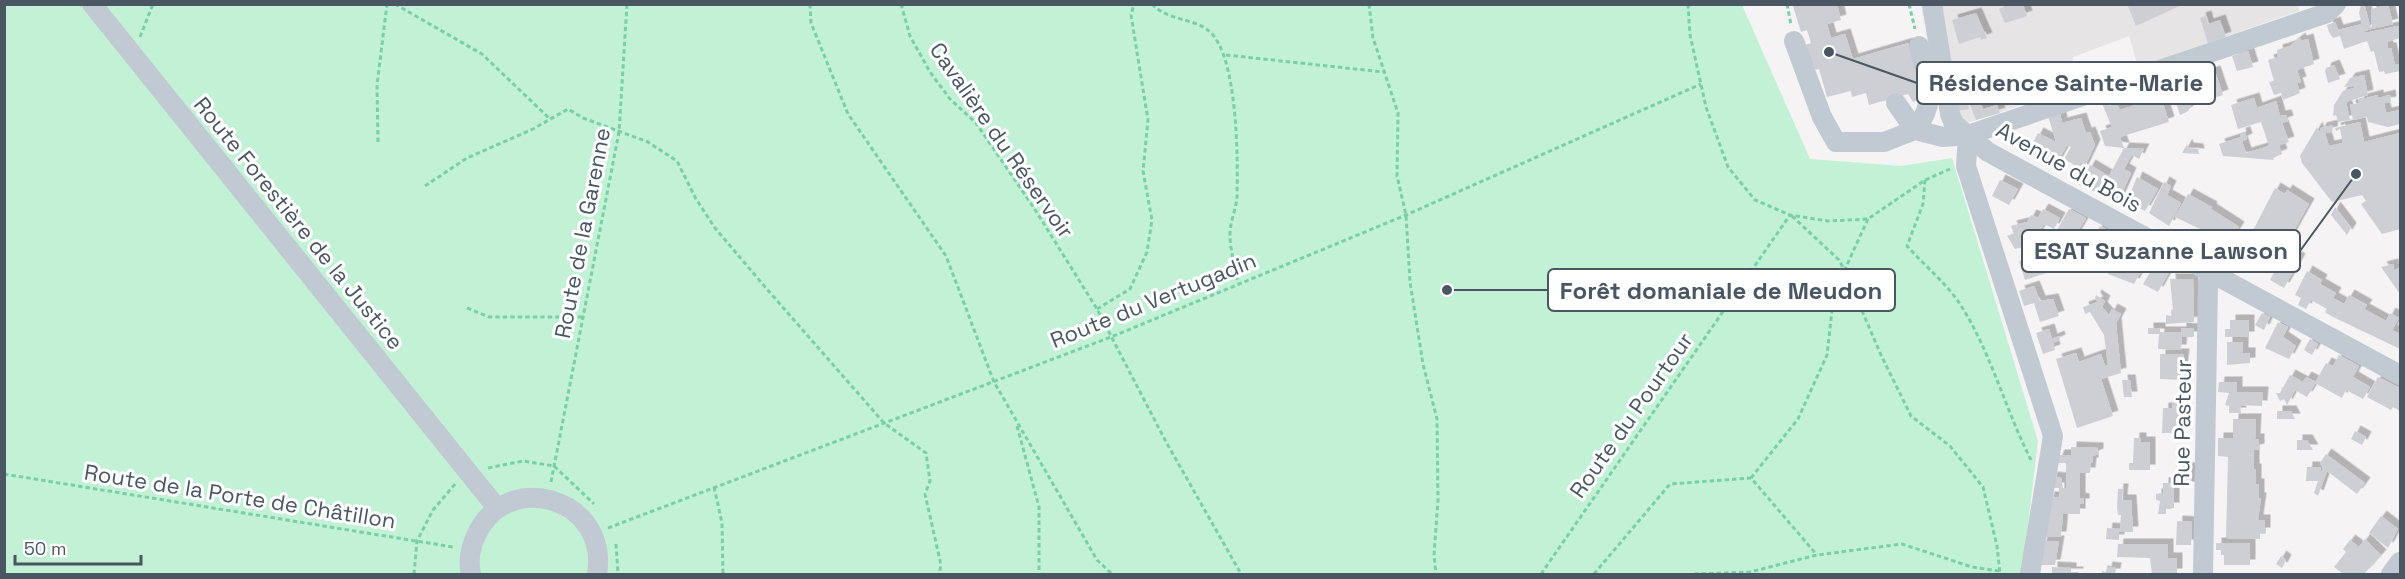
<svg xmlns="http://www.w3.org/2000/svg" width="2405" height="579" viewBox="0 0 2405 579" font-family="'Space Grotesk',sans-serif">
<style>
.education{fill:#e6e4e5}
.green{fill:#c3f1d5}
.building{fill:#cdcfd5;filter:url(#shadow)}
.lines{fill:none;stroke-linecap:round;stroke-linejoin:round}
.path{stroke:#7ad0a6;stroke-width:3;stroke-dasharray:4.5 3;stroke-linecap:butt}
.minor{stroke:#c1cad2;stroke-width:20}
.labels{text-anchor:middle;stroke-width:6;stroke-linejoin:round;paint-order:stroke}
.street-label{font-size:22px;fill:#4a5661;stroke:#fff}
.leader{fill:none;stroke:#4a5661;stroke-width:2}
.callout-dot{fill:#4a5661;stroke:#fff;stroke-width:2}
.callout{fill:#fff;stroke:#4a5661;stroke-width:2}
.callout-label{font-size:24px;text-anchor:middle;font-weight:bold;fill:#4a5661}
</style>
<defs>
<filter id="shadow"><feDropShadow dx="5.5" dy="-5.5" stdDeviation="0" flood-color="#0004"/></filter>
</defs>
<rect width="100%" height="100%" fill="#f5f3f3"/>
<path class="education" d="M 2298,4 L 2299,11 L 2138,67 L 2129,36 L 2073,57 L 2069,89 L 1947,130 L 1942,116 L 1921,5 Z"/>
<path class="green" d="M 5,5 L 1742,5 L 1810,159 L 1901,166 L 1952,158 L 2038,441 L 2022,574 L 5,574 Z"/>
<g class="building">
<path d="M 1798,4 L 1837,4 L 1841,20 L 1827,24 L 1831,38 L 1845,34 L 1853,59 L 1908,43 L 1922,92 L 1921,98 L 1913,102 L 1908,94 L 1869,105 L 1866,93 L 1852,97 L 1851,91 L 1827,97 L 1819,69 L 1812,70 L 1805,45 L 1811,43 L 1807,30 L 1801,32 L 1793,6 Z"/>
<path d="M 2002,4 L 2023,4 L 2027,16 L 2005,23 L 1999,9 L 2004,7 Z"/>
<path d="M 2127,4 L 2184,4 L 2136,26 Z"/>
<path d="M 2361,5 L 2365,7 L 2371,29 L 2364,31 L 2365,33 L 2398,26 L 2400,38 L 2387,42 L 2388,48 L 2391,48 L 2395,65 L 2400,64 L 2400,71 L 2385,74 L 2384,71 L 2379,72 L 2374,51 L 2371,52 L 2367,41 L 2344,49 L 2340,36 L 2333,38 L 2329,32 L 2327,25 L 2335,22 L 2338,30 L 2362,24 L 2359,13 Z"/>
<path d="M 2388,5 L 2393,24 L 2372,29 L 2371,9 Z"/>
<path d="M 1976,13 L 1987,38 L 1981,40 L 1980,37 L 1959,44 L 1952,20 Z"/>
<path d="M 2206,16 L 2208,24 L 2220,20 L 2226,37 L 2208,43 L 2200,18 Z"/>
<path d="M 2300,38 L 2301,41 L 2308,39 L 2314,64 L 2297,70 L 2301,82 L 2297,83 L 2300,93 L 2283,100 L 2281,93 L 2274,95 L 2269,82 L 2274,81 L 2268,60 L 2278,57 L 2277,50 L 2290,46 Z"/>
<path d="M 2248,51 L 2253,67 L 2237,71 L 2232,56 Z"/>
<path d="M 2334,65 L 2340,79 L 2328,83 L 2325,71 L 2326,68 Z"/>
<path d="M 2194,68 L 2197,77 L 2215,71 L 2223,95 L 2205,101 L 2203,95 L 2189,100 L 2191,107 L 2187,112 L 2180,115 L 2170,84 L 2189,79 L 2187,71 Z"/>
<path d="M 2364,75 L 2368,95 L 2346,102 L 2350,120 L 2338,122 L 2336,115 L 2333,116 L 2334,105 L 2343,91 L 2354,88 L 2354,86 L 2344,87 L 2350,78 Z"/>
<path d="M 2146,84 L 2152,103 L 2162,100 L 2169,122 L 2120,137 L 2124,148 L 2105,146 L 2100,131 L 2112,127 L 2100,99 L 2108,97 L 2110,106 L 2117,104 L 2120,110 L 2133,106 L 2128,90 Z"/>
<path d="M 1966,95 L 1969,109 L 1958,111 L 1955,97 Z"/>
<path d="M 2378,95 L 2378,98 L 2390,95 L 2391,102 L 2384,103 L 2386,113 L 2400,110 L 2400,124 L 2388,127 L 2368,122 L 2367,117 L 2353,120 L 2350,105 L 2359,103 L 2358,100 Z"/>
<path d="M 2254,98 L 2257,108 L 2276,101 L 2280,116 L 2286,115 L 2288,121 L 2282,123 L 2289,142 L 2279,145 L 2282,154 L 2273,158 L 2274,160 L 2223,156 L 2219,144 L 2241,137 L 2240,133 L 2245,132 L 2247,139 L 2242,141 L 2246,153 L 2269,146 L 2261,122 L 2238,129 L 2231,105 Z"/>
<path d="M 1980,102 L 1983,109 L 1997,105 L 2000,113 L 1976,120 L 1970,105 Z"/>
<path d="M 2060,113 L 2062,123 L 2081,118 L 2086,133 L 2090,132 L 2095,145 L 2083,170 L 2064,159 L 2071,147 L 2067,145 L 2054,168 L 2027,154 L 2038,133 L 2056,142 L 2048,116 Z"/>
<path d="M 2360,122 L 2364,142 L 2400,133 L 2400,229 L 2382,234 L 2361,204 L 2366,201 L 2362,195 L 2332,202 L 2302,163 L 2300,156 L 2317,127 L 2319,133 L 2321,128 L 2333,125 L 2332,132 L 2325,133 L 2329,146 L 2343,143 L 2340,129 L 2336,131 L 2335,128 Z"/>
<path d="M 2187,144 L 2188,148 L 2198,149 L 2199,154 L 2182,153 Z"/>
<path d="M 2124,148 L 2144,149 L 2139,159 L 2132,155 L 2124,169 L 2131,173 L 2118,202 L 2079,185 L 2090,165 L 2109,176 Z"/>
<path d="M 2137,177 L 2158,189 L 2145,211 L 2127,201 Z"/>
<path d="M 2000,180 L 2018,189 L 2009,205 L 1992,196 Z"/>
<path d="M 2164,182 L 2171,186 L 2167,195 L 2181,203 L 2169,226 L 2149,213 Z"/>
<path d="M 2275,188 L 2285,194 L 2287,190 L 2309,204 L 2278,259 L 2257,247 L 2261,239 L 2251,234 Z"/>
<path d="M 2188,194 L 2212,207 L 2211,209 L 2239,227 L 2224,251 L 2219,248 L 2217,252 L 2209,248 L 2211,244 L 2196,236 L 2200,229 L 2175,217 Z"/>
<path d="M 2335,207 L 2351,228 L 2347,235 L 2331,215 Z"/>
<path d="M 2043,209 L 2060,218 L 2054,229 L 2044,224 L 2038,234 L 2044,242 L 2015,249 L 2007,236 L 2014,233 L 2011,226 L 2027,222 L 2031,215 L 2038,218 Z"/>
<path d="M 2069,209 L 2086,218 L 2073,240 L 2056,232 Z"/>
<path d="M 2100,226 L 2127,240 L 2122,249 L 2124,250 L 2129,241 L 2151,254 L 2134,284 L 2108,274 L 2111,269 L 2100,263 L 2098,267 L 2083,256 L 2088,249 L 2084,247 L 2088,239 L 2091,241 Z"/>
<path d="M 2285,251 L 2300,259 L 2284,288 L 2270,280 Z"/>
<path d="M 2040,254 L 2046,273 L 2025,280 L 2019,261 Z"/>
<path d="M 2159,258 L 2173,265 L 2158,292 L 2143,284 Z"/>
<path d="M 2393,264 L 2394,270 L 2400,268 L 2400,294 L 2381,267 Z"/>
<path d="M 2307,271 L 2322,280 L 2320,284 L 2336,293 L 2333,298 L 2344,304 L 2349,295 L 2367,305 L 2364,309 L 2386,321 L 2390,313 L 2399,318 L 2392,330 L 2400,334 L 2400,349 L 2331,316 L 2325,312 L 2327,309 L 2311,300 L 2306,309 L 2298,305 L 2301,298 L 2295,295 Z"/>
<path d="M 2170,279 L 2193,279 L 2194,322 L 2166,324 L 2166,315 L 2171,316 L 2173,310 Z"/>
<path d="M 2034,286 L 2040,301 L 2053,299 L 2059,316 L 2040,322 L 2034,303 L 2024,306 L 2019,291 Z"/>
<path d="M 2096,295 L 2105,301 L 2102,307 L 2109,315 L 2112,309 L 2121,314 L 2116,323 L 2121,373 L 2101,379 L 2113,416 L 2077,428 L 2056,359 L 2076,353 L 2079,362 L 2101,354 L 2105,366 L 2108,365 L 2104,335 L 2090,312 L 2085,314 L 2083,307 L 2098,302 L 2095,298 Z"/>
<path d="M 2262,313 L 2270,317 L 2264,330 L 2255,325 Z"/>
<path d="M 2230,320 L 2249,320 L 2249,337 L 2225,337 L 2225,329 L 2230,329 Z"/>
<path d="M 2278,322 L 2288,327 L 2283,337 L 2296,346 L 2289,359 L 2265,348 Z"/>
<path d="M 2148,328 L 2160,328 L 2160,332 L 2181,332 L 2181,328 L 2194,329 L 2194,337 L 2182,337 L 2181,350 L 2158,349 L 2159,334 L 2148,334 Z"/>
<path d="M 2049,329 L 2052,339 L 2059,336 L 2060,340 L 2053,343 L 2055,350 L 2043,354 L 2036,333 Z"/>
<path d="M 2310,339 L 2318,344 L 2312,355 L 2304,350 Z"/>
<path d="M 2227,342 L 2243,342 L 2243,353 L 2250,353 L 2250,363 L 2227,365 Z"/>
<path d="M 2160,354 L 2184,354 L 2181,380 L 2160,379 Z"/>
<path d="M 2339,355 L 2359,366 L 2353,377 L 2370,387 L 2363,399 L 2346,390 L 2342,398 L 2315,383 L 2326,363 L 2333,366 Z"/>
<path d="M 2290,375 L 2303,382 L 2306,377 L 2316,382 L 2307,397 L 2295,390 L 2287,405 L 2284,399 L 2280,401 L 2276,393 L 2280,393 Z"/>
<path d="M 2378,377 L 2400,388 L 2400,411 L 2393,407 L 2391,410 L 2367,397 Z"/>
<path d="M 2122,380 L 2130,380 L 2132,397 L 2124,397 Z"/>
<path d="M 2219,382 L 2237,382 L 2237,392 L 2263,392 L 2262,406 L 2240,405 L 2241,413 L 2229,413 L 2229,406 L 2225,405 L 2229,393 L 2218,392 Z"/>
<path d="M 2172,402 L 2181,402 L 2183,433 L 2162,433 L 2163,408 L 2172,408 Z"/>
<path d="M 2277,411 L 2291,411 L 2295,419 L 2277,419 Z"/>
<path d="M 2233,419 L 2256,419 L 2255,439 L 2259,439 L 2259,449 L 2254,450 L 2254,469 L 2256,469 L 2256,484 L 2259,484 L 2259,498 L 2261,498 L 2258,520 L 2265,520 L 2265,533 L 2260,533 L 2260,539 L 2226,538 L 2228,457 L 2218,456 L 2218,438 L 2233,438 Z"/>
<path d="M 2355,431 L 2366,437 L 2362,445 L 2351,439 Z"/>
<path d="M 2134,438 L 2141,438 L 2141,442 L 2150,442 L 2150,470 L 2129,470 L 2129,463 L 2133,463 Z"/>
<path d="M 2297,440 L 2307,440 L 2313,450 L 2297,450 Z"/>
<path d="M 2071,447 L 2098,448 L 2098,454 L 2093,456 L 2093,463 L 2091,463 L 2090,473 L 2080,473 L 2080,498 L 2084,499 L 2084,504 L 2080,504 L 2080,514 L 2063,514 L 2061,537 L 2042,537 L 2049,497 L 2059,497 L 2059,488 L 2050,488 L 2052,477 L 2061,478 L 2063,488 L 2066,488 L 2066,463 L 2056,463 L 2059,455 L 2071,455 Z"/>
<path d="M 2326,454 L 2365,483 L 2357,494 L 2327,471 L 2318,496 L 2314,493 L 2318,481 L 2306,481 L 2307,467 L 2321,467 L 2320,476 L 2323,468 L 2320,463 Z"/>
<path d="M 2177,467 L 2192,468 L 2192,487 L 2178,487 Z"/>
<path d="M 2163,483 L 2174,483 L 2174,508 L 2166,508 L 2166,514 L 2158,514 L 2160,501 L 2156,500 L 2156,494 L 2163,493 Z"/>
<path d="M 2118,489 L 2123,489 L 2122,500 L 2131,500 L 2133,532 L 2119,532 L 2119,540 L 2106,539 L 2107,528 L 2120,529 L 2121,515 L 2118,515 L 2117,507 Z"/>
<path d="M 2381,516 L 2398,529 L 2388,548 L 2369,533 Z"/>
<path d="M 2177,521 L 2192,522 L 2191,545 L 2176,545 Z"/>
<path d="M 2365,539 L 2381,555 L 2364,574 L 2343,574 L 2334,567 L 2346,552 L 2343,549 L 2350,540 L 2359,547 Z"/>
<path d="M 2042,541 L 2059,541 L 2055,565 L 2038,565 Z"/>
<path d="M 2216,543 L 2250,543 L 2250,565 L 2224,565 L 2224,555 L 2221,555 L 2221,550 L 2216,550 Z"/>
<path d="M 2118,544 L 2168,544 L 2168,558 L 2177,558 L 2177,574 L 2152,574 L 2150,558 L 2117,557 Z"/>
<path d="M 2281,556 L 2286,560 L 2282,568 L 2276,564 Z"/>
<path d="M 2052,567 L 2071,568 L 2071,572 L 2078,572 L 2078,574 L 2052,574 Z"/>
<path d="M 2107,567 L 2116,568 L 2115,574 L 2102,574 L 2102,571 L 2106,572 Z"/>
</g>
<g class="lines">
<g class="path">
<path d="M 395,4 L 482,54 L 550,119"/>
<path d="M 810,4 L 811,23 L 848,114 L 946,256 L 994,382 L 1097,560 L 1112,574"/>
<path d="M 901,4 L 910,36 L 930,72 L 950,99 L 976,123 L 1034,208 L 1097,309 L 1165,440 L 1241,574"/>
<path d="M 1152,4 C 1168,21 1194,18 1209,31 C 1238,55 1238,160 1237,197 C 1236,210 1229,224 1230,238 C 1231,253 1235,268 1238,283"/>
<path d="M 1369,4 L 1373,38 L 1398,113 L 1397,176 L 1406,215 L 1410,282 L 1423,364 L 1437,419 L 1438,500 L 1434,555 L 1436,574"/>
<path d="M 1688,4 L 1690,35 L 1706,107 L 1728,167 L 1755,200 L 1790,215 L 1828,221 L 1868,219 L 1925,180 L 1950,169"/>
<path d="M 1787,4 L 1791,25"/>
<path d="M 1909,4 L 1915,29"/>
<path d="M 140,37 L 153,4"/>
<path d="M 1226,55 L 1383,72"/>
<path d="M 378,142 L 377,85 L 387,4"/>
<path d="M 1925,180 L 1923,204 L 1907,246 C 1924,265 1946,283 1960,304 C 1991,352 2005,409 2031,460"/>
<path d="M 425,186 L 467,158 L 533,129 L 568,109 L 583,118 L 648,142 L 677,161 L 696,199 L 715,228 L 766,288 L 884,423 L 926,453 L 930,481 L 925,494 L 941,565 L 939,574"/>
<path d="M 1792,216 L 1839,260 L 1845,271 L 1881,355 L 1911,416 L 1950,446 L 1983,487 L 1997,546 L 2000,574"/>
<path d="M 467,308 L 489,317 L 583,317"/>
<path d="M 1097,309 L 1130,289 L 1147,252 L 1152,220 L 1143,171 L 1148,120 L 1131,15 L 1134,4"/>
<path d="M 1017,426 L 1039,507 L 1039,574"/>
<path d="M 488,468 L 523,461 L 554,466 L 594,504"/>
<path d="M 4,474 L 453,547"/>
<path d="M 1751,478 L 1798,419 L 1827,355 L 1834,293 L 1868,219"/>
<path d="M 551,482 L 619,132 L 627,4"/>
<path d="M 714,487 L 722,523 L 723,574"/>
<path d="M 608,528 L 1111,337 L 1406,215 L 1701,84"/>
<path d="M 616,544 L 618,574"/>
<path d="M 414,574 L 417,541 L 433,510 L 456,483"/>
<path d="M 1541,574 L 1790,215"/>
<path d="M 1594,574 L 1670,484 L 1751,478 L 1817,555"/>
<path d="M 1694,574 L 1750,572 L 1817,555 L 1902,544 L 1972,567 L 1999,571"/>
</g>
<g class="minor">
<path d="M 92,4 L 497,508"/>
<path d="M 1932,4 L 1950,114 L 1954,124 L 1988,152 L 2400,375"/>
<path d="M 1794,41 L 1822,117 L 1836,142 L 1884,142 L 1915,130 L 1943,137 L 1968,135 L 2327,13 L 2336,4"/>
<path d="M 1896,103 L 1915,130 C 1939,99 1927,82 1919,46"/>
<path d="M 1968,135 L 1966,166 L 2053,436 L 2030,574"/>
<path d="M 471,574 C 468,562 470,550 475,538 C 504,467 610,497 597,574"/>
<path d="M 2203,574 L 2208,284 L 2213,273"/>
<path d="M 2391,574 L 2400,562"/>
</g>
</g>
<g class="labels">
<g class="street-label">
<text transform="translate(1002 140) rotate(55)" y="8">Cavalière du Réservoir</text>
<text transform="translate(2069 167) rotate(29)" y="8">Avenue du Bois</text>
<text transform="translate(299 223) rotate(51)" y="8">Route Forestière de la Justice</text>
<text transform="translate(582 233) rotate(-79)" y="8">Route de la Garenne</text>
<text transform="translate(1153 300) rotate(-22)" y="8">Route du Vertugadin</text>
<text transform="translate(1631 415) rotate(-55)" y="8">Route du Pourtour</text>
<text transform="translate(2182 423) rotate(-89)" y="8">Rue Pasteur</text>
<text transform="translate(240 496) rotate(9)" y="8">Route de la Porte de Châtillon</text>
</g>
</g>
<path class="leader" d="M1829 52L1917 83M2356 174L2300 251M1447 290L1548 290"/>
<g class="callout-dot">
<circle cx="1829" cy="52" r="6"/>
<circle cx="2356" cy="174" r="6"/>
<circle cx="1447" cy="290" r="6"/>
</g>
<g class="callout">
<rect x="1917" y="62" width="298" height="42" rx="6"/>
<rect x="2022" y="230" width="278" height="42" rx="6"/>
<rect x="1548" y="269" width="347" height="42" rx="6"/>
</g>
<g class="callout-label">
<text x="2066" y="91">Résidence Sainte-Marie</text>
<text x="2161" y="259">ESAT Suzanne Lawson</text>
<text x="1721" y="299">Forêt domaniale de Meudon</text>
</g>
<rect width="2405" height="579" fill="none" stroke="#4a5661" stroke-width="12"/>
<path d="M15 555v9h126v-9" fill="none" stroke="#4a5661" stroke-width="3"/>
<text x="24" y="555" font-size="18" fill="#4a5661" stroke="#ffffff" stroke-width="4.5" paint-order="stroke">50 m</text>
</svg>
